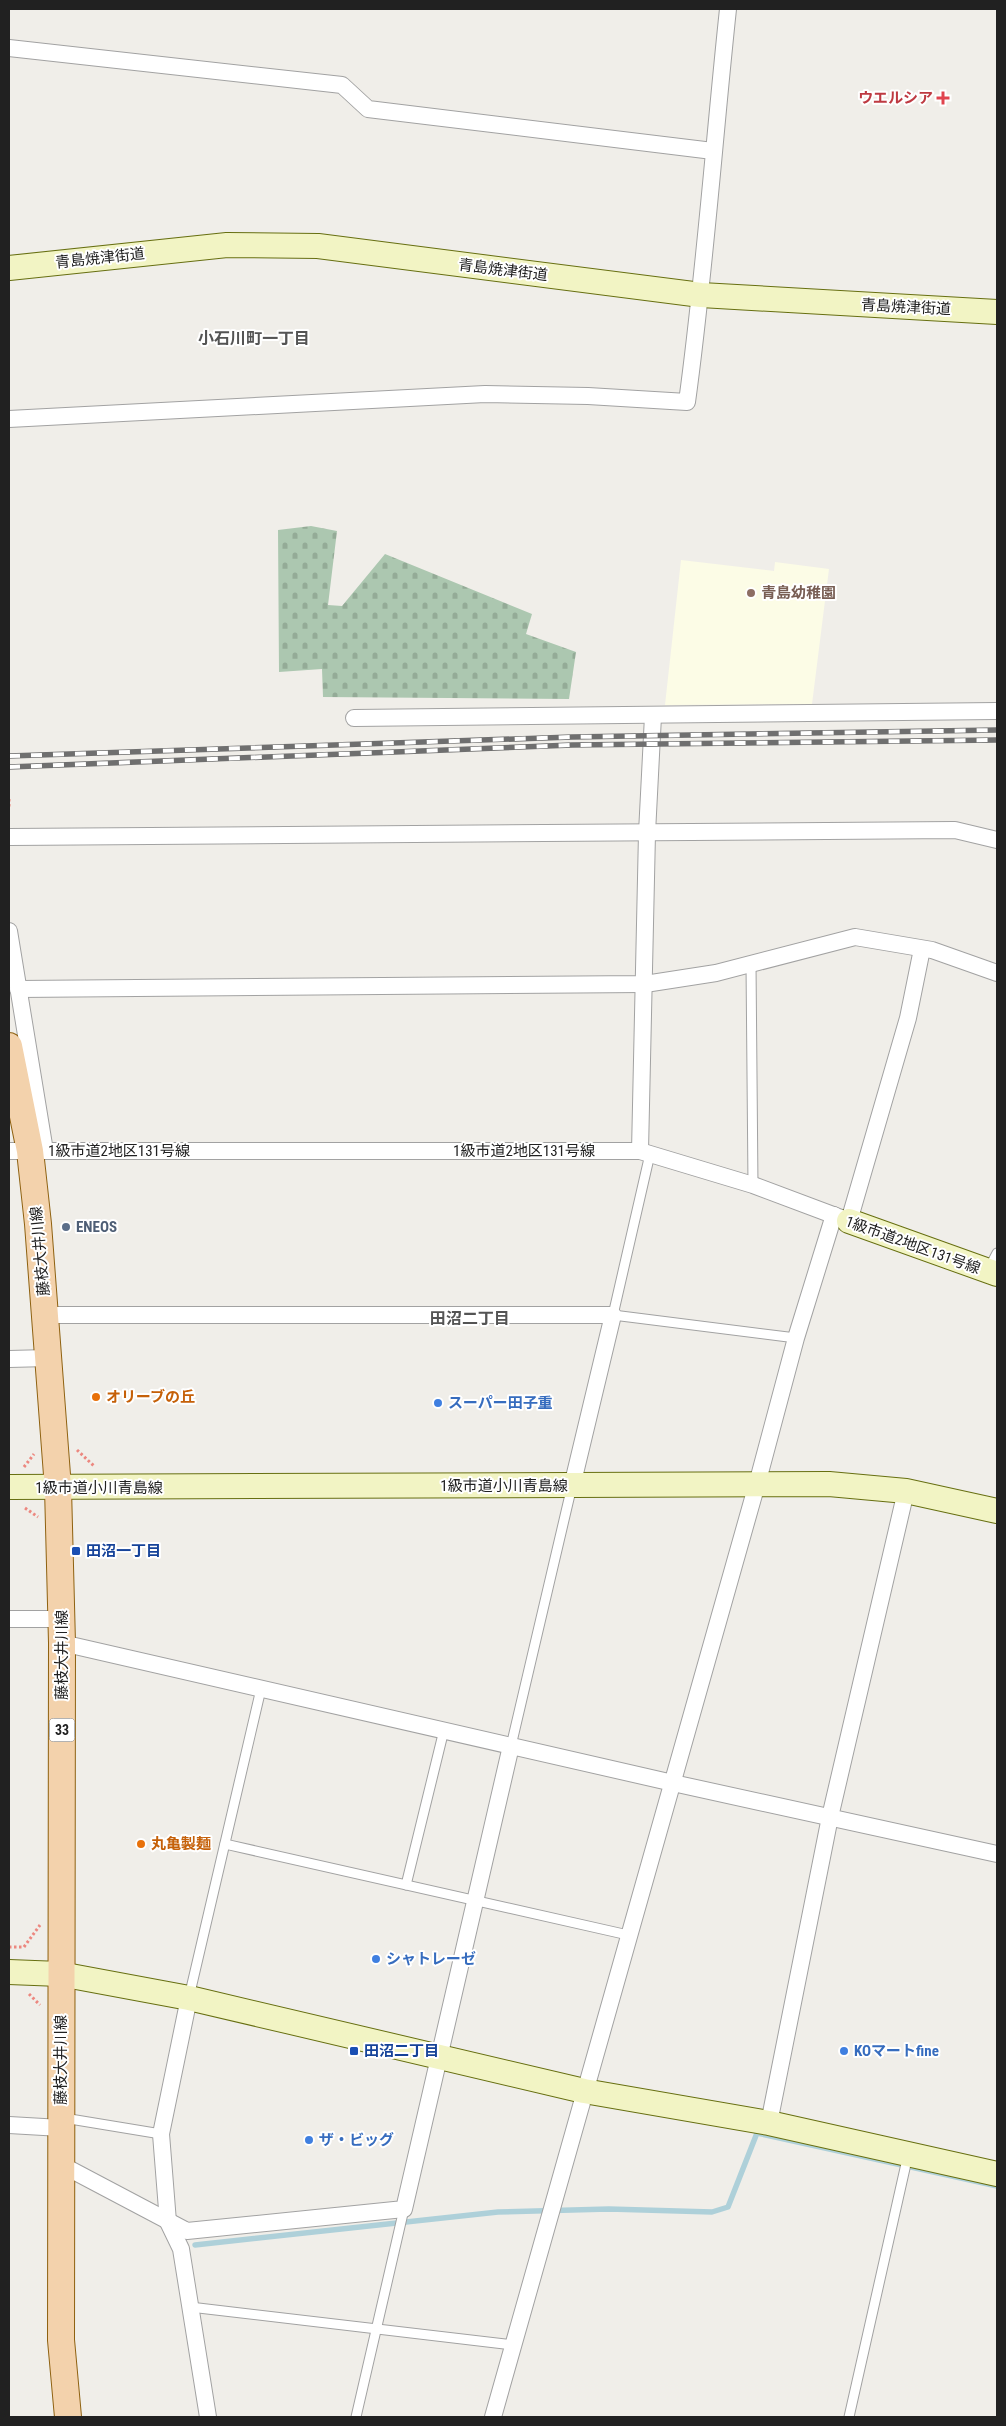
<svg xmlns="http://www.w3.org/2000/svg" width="1006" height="2426" viewBox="0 0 1006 2426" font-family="'Roboto Condensed','Noto Sans JP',sans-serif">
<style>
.education{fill:#fcfce6}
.cemetery{fill:url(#cemetery-stones)}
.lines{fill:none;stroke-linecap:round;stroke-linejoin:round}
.stream{stroke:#aed0d9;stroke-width:5.5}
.lane-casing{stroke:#a2a2a2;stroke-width:11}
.street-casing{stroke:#a2a2a2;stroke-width:18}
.secondary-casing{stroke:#676f11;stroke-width:26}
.primary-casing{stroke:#8e6110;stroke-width:28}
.path{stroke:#ec877f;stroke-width:3;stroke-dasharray:2.5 2.5;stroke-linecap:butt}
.lane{stroke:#fff;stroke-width:9}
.street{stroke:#fff;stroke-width:16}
.secondary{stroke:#f2f4c4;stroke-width:24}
.primary{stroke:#f3d2ac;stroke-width:26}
.rail-casing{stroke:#6f6f6f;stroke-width:5.5}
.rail{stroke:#fff;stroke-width:4;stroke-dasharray:11;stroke-linecap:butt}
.health-dot{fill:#e0444e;stroke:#fff;stroke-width:2}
.education-dot{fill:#8d6e63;stroke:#fff;stroke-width:2}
.service-dot{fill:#5c6f8a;stroke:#fff;stroke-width:2}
.food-dot{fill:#e8710a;stroke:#fff;stroke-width:2}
.shop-dot{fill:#3f7fe0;stroke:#fff;stroke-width:2}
.transit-dot{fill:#1a4fb4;stroke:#fff;stroke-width:2}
.labels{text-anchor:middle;stroke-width:4;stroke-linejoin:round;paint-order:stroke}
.shield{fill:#fff;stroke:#646464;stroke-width:1}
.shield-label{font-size:14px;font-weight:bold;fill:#212121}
.health-label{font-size:15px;font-weight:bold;fill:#be3a42;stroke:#fff;text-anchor:end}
.street-label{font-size:15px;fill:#212121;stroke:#fff}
.education-label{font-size:15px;font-weight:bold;fill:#785e54;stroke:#fff;text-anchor:start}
.service-label{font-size:15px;font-weight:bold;fill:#4e5e75;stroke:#fff;text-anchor:start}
.food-label{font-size:15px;font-weight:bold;fill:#c56008;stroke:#fff;text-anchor:start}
.shop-label{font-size:15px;font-weight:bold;fill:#366cbe;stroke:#fff;text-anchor:start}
.transit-label{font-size:15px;font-weight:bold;fill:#164399;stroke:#fff;text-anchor:start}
.neighbourhood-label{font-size:16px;font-weight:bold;fill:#545454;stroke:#fff}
</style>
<defs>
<pattern id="cemetery-stones" width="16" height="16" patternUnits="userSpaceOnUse" patternTransform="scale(1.25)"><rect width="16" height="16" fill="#acc7b0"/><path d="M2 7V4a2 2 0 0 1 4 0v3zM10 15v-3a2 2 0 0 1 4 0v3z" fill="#94ab97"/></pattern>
</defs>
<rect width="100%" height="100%" fill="#f0eee9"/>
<path class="education" d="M 681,560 L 774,571 L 775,562 L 829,569 L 812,704 L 665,705 Z"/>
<path class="cemetery" d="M 311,526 L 337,531 L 328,605 L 342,606 L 385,554 L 532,614 L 526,634 L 576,652 L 569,699 L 323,697 L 322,669 L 279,672 L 278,530 Z"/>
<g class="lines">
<path class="stream" d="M 195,2245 L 498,2212 L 609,2209 L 712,2212 L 728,2207 L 757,2133 L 997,2186"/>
<defs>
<g id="lane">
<path d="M 751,964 L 753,1185"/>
<path d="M 650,1154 L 613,1315 L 796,1338"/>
<path d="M 988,1270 L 997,1253"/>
<path d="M 511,1746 L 572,1486"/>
<path d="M 225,1844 L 628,1935"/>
<path d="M 406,1885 L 444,1730"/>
<path d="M 189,1997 L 261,1689"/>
<path d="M 64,2118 L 161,2134"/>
<path d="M 190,2307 L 513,2345"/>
<path d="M 356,2417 L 404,2209"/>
<path d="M 849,2417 L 908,2155"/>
</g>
<g id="street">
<path d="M 9,48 L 342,85 L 368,109 L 713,151"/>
<path d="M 9,419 L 485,394 L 588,396 L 687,402 C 705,271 714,140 728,9"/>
<path d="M 354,718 L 997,711"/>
<path d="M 9,837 L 955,830 L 997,840"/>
<path d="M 9,931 L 45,1151"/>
<path d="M 18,989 L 645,984 L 716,973 L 855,937 L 932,950 L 997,973"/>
<path d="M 9,1151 L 640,1151 L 753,1185 L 849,1221 L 908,1018 L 922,949"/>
<path d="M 640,1151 L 647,833 L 653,716"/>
<path d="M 45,1315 L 613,1315 L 572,1486"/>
<path d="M 9,1359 L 48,1358"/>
<path d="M 9,1619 L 62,1619"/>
<path d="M 62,1643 L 673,1783 L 997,1854"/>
<path d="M 189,1998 L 161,2134 L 168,2222 L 181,2249 L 208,2417"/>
<path d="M 769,2123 L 830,1817 L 906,1491"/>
<path d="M 9,2125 L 61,2128"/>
<path d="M 62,2165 L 187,2231 L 404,2209 L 511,1746"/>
<path d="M 493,2417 L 757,1484 L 796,1338 L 834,1215"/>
</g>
<g id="secondary">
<path d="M 9,268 L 227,245 L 318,246 L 701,295 L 997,312"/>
<path d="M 849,1221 L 997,1274"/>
<path d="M 9,1487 L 829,1484 L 906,1491 L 997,1511"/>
<path d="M 9,1972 L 60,1974 L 189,1998 L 584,2091 L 769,2123 L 997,2174"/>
</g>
<path id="primary" d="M 9,1046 L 30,1151 L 38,1224 L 58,1488 L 62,1643 L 61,2340 L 68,2417"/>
</defs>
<use href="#lane" class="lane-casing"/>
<use href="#street" class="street-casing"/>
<use href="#secondary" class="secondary-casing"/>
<use href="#primary" class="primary-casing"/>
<g class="path">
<path d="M 9,799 L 9,808"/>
<path d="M 77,1450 L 94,1466"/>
<path d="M 24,1467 L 34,1454"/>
<path d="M 25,1508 L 38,1517"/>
<path d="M 9,1947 L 24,1947 L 40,1925"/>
<path d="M 29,1994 L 40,2005"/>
</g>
<use href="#lane" class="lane"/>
<use href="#street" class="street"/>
<use href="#secondary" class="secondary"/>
<use href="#primary" class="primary"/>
<defs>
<g id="rail">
<path d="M 9,756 L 572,737 L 997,730"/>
<path d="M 9,767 L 572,745 L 997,740"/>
</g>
</defs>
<use href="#rail" class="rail-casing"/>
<use href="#rail" class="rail"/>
</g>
<path class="health-dot" d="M940.5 90.5h5v5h5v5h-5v5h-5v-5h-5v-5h5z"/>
<circle class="education-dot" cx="751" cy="593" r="5"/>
<circle class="service-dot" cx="66" cy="1227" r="5"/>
<g class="food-dot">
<circle cx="96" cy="1397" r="5"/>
<circle cx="141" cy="1844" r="5"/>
</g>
<g class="shop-dot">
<circle cx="438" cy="1403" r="5"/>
<circle cx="376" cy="1959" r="5"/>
<circle cx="844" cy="2051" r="5"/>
<circle cx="309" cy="2140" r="5"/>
</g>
<g class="transit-dot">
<rect x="71" y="1546" width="10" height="10" rx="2.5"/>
<rect x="349" y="2046" width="10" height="10" rx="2.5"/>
</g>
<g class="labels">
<rect class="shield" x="49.5" y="1718.5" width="25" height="23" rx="4"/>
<g class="shield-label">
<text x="62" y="1735">33</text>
</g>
<g class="health-label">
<text x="933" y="103">ウエルシア</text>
</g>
<g class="street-label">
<text transform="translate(100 258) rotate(-6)" y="5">青島焼津街道</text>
<text transform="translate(503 270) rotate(7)" y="5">青島焼津街道</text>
<text transform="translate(906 307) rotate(3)" y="5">青島焼津街道</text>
<text x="119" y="1156">1級市道2地区131号線</text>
<text x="524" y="1156">1級市道2地区131号線</text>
<text transform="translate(913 1245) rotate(20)" y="5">1級市道2地区131号線</text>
<text transform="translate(40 1251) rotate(-95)" y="5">藤枝大井川線</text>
<text x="504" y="1491">1級市道小川青島線</text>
<text x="99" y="1493">1級市道小川青島線</text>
<text transform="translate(62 1655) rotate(-90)" y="5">藤枝大井川線</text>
<text transform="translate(61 2060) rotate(-90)" y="5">藤枝大井川線</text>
</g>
<g class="education-label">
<text x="761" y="598">青島幼稚園</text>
</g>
<g class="service-label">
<text x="76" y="1232">ENEOS</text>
</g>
<g class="food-label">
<text x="106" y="1402">オリーブの丘</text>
<text x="151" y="1849">丸亀製麺</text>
</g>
<g class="shop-label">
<text x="448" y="1408">スーパー田子重</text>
<text x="386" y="1964">シャトレーゼ</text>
<text x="854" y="2056">KOマートfine</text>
<text x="319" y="2145">ザ・ビッグ</text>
</g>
<g class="transit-label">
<text x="86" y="1556">田沼一丁目</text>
<text x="364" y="2056">田沼二丁目</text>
</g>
<g class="neighbourhood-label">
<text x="254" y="344">小石川町一丁目</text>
<text x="470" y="1324">田沼二丁目</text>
</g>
</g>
<rect width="1006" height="2426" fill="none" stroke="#212121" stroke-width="20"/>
</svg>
